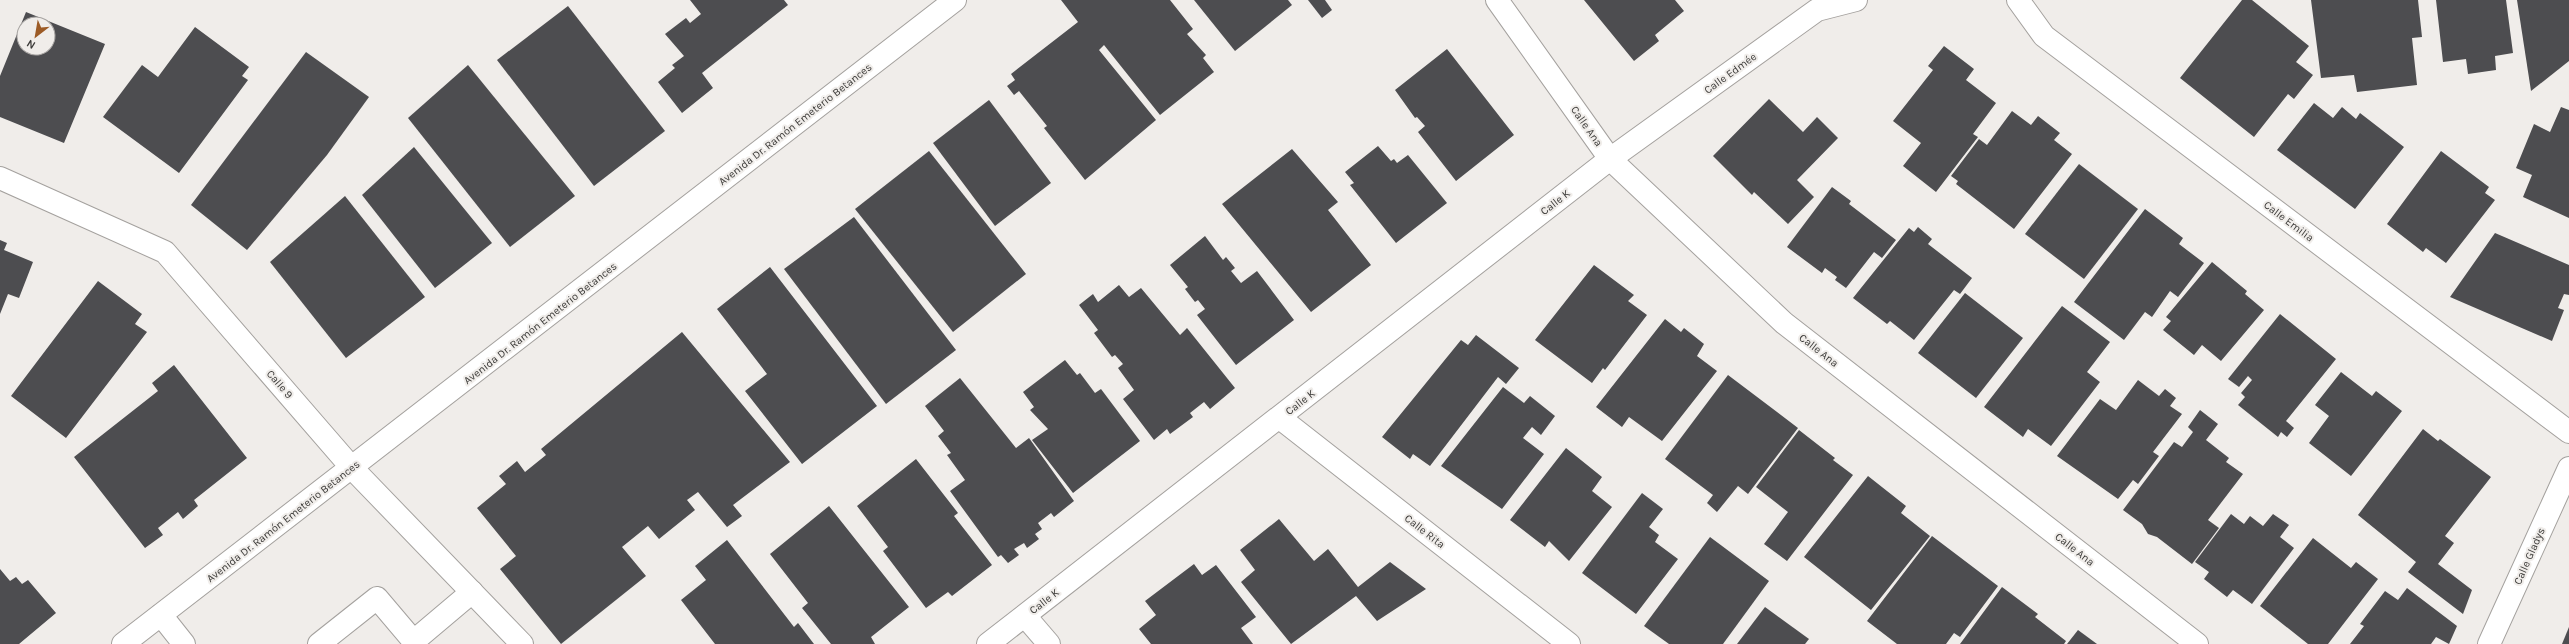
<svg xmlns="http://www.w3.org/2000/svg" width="2569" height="644" viewBox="0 0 2569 644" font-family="Karla,sans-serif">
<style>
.building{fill:#4d4d50;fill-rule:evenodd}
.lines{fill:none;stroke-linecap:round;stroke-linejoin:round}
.minor-casing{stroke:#a4a19e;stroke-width:24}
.minor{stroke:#fff;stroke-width:22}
.labels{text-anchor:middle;stroke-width:4;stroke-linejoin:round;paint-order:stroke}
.street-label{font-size:11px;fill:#3b3a38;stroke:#f0edea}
</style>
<rect width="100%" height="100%" fill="#f0edea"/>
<g class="building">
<path d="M 690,0 L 784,0 L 788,5 L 702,73 L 713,88 L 682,113 L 658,82 L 675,68 L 672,65 L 684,56 L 665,34 L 686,18 L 690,23 L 701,14 Z"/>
<path d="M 1061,0 L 1170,0 L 1193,29 L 1187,34 L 1206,55 L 1203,58 L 1214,72 L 1160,115 L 1104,45 L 1099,50 L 1156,120 L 1085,180 L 1044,128 L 1047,126 L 1019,91 L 1014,95 L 1007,86 L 1015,80 L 1011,74 L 1078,22 Z"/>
<path d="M 1194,0 L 1288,0 L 1292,5 L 1235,51 Z"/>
<path d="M 1308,0 L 1325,0 L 1332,10 L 1322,18 Z"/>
<path d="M 1584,0 L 1675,0 L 1684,11 L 1655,35 L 1659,41 L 1634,61 Z"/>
<path d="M 2242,0 L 2252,0 L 2309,46 L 2296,62 L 2313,75 L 2294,99 L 2288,94 L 2254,137 L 2180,78 Z"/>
<path d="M 2311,0 L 2418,0 L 2422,37 L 2412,38 L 2417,85 L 2357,92 L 2354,75 L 2321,78 Z"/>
<path d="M 2436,0 L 2506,0 L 2513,53 L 2495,56 L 2496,70 L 2468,74 L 2466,59 L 2443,62 Z"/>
<path d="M 2517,0 L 2569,0 L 2569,61 L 2531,91 Z"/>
<path d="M 568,6 L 665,131 L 594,186 L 497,60 Z"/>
<path d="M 26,12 L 105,44 L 64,143 L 0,117 L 0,76 ZM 24,24 L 48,24 L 48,48 L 24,48 Z"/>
<path d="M 195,27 L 249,67 L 242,76 L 248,80 L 179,173 L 103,117 L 142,65 L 158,77 Z"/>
<path d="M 1944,46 L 1974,69 L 1966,80 L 1996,103 L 1973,134 L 1978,137 L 1936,192 L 1903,166 L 1921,143 L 1893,121 L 1933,70 L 1928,66 Z"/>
<path d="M 1447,49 L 1514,135 L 1456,181 L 1418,132 L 1425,126 L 1417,117 L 1415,118 L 1395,90 Z"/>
<path d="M 306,52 L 369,97 L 327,155 L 247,250 L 191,205 Z"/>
<path d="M 468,65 L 575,196 L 510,247 L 408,118 Z"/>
<path d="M 1769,99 L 1803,132 L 1817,117 L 1838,138 L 1797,180 L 1814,197 L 1788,224 L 1754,192 L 1752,195 L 1713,156 Z"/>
<path d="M 989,100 L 1051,183 L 995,226 L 933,143 Z"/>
<path d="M 2314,103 L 2333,118 L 2342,107 L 2356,119 L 2360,113 L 2404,147 L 2355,209 L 2277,150 Z"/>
<path d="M 2561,107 L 2569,110 L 2569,218 L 2523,197 L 2532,175 L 2516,168 L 2534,124 L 2550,132 Z"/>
<path d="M 2012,111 L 2031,125 L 2038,116 L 2060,133 L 2054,140 L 2072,154 L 2014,229 L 1956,184 L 1958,181 L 1951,176 L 1979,139 L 1987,145 Z"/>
<path d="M 1378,146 L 1391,161 L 1394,159 L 1397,163 L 1408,155 L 1447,203 L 1396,243 L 1350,185 L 1354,183 L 1345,172 Z"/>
<path d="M 414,147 L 492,243 L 435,288 L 362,195 Z"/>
<path d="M 1292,149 L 1338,202 L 1328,210 L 1371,265 L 1311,312 L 1222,204 Z"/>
<path d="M 929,151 L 1026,274 L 953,332 L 855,209 Z"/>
<path d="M 2441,151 L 2489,187 L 2485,193 L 2495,200 L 2446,263 L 2426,248 L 2423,252 L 2387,224 Z"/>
<path d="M 2079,164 L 2138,209 L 2084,279 L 2025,234 Z"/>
<path d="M 1832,187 L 1851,201 L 1849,204 L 1896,240 L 1882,258 L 1874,252 L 1846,288 L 1835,280 L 1837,277 L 1825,268 L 1822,273 L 1787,247 Z"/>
<path d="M 345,196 L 425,297 L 346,358 L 270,262 Z"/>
<path d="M 2145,209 L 2183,238 L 2179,244 L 2204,263 L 2178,297 L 2170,291 L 2152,317 L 2145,312 L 2124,340 L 2074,302 Z"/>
<path d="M 854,217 L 956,350 L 886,404 L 784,269 Z"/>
<path d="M 1918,227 L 1932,239 L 1928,244 L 1972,278 L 1960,294 L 1954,290 L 1914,340 L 1890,321 L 1887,324 L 1853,298 L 1909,228 L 1914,232 Z"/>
<path d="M 2495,233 L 2569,265 L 2569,295 L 2564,294 L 2558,308 L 2564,310 L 2552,341 L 2450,297 Z"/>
<path d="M 1205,236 L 1223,260 L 1226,257 L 1235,268 L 1231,271 L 1241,283 L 1257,271 L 1294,320 L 1236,365 L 1197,315 L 1205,309 L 1198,300 L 1195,302 L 1185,289 L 1188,287 L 1170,265 Z"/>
<path d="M 0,240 L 7,243 L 4,250 L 33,262 L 19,298 L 8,294 L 0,314 Z"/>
<path d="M 2212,262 L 2247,291 L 2245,294 L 2264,310 L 2221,361 L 2202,345 L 2194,355 L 2163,330 L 2171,321 L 2166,317 Z"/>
<path d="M 1594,265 L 1634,295 L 1628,301 L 1647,315 L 1605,370 L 1603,368 L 1592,383 L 1535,340 Z"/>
<path d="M 770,267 L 877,406 L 802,464 L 745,391 L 767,374 L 717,309 Z"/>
<path d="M 98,281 L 142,314 L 135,324 L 147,332 L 66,438 L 11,396 Z"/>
<path d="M 1119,285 L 1129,297 L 1141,288 L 1180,335 L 1187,328 L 1235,388 L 1210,409 L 1204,402 L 1190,413 L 1193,417 L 1170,434 L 1167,429 L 1154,440 L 1123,399 L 1134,390 L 1118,368 L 1123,364 L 1115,355 L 1112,357 L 1094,333 L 1098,330 L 1079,305 L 1093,294 L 1098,302 Z"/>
<path d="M 1965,293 L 2023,338 L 1976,398 L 1918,353 Z"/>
<path d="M 2062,306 L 2110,342 L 2087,372 L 2100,382 L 2051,446 L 2028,429 L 2023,437 L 1984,407 Z"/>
<path d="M 2280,314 L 2336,359 L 2286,421 L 2294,428 L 2287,437 L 2281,432 L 2278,437 L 2238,405 L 2245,397 L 2241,393 L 2252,380 L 2248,376 L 2239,387 L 2228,379 Z"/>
<path d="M 1665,319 L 1681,332 L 1684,328 L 1704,344 L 1697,356 L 1717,371 L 1662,441 L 1629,417 L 1622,427 L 1596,407 Z"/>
<path d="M 682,332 L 790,462 L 733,505 L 742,516 L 727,527 L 698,492 L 687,500 L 695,510 L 659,539 L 648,526 L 622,547 L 646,576 L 561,644 L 500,569 L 516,556 L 477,508 L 506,484 L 499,476 L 517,461 L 525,472 L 546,455 L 541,449 Z"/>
<path d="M 1476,335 L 1519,368 L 1506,384 L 1498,377 L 1430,466 L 1413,454 L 1410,459 L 1382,437 L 1461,340 L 1468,345 Z"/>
<path d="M 1065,360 L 1077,375 L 1080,373 L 1095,393 L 1101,389 L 1140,441 L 1073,493 L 1032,440 L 1048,429 L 1030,410 L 1034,407 L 1023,392 Z"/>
<path d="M 174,365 L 247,458 L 194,500 L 198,506 L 183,519 L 178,512 L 158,528 L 163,535 L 145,548 L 74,457 L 158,391 L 152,383 Z"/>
<path d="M 2341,372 L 2372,396 L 2376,391 L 2402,411 L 2351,476 L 2309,443 L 2329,416 L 2315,405 Z"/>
<path d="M 1728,375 L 1798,428 L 1748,494 L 1738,486 L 1717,512 L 1707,503 L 1713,495 L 1665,459 Z"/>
<path d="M 960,378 L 1016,448 L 1029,438 L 1074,501 L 1054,517 L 1051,513 L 1038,523 L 1042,529 L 1035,534 L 1039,539 L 1027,548 L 1024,543 L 1014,549 L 1019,555 L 1008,563 L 1001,555 L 998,557 L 950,491 L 965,480 L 947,455 L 951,453 L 938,436 L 944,431 L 925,406 Z"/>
<path d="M 2138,380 L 2159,396 L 2165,389 L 2176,398 L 2170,406 L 2182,414 L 2153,452 L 2159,456 L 2138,484 L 2133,480 L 2118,499 L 2057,456 L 2100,399 L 2116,410 Z"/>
<path d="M 1503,387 L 1524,403 L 1530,396 L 1555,416 L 1541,435 L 1532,427 L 1523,438 L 1544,454 L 1502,509 L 1441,466 Z"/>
<path d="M 2200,410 L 2218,424 L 2206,440 L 2229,458 L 2226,462 L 2243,474 L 2208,520 L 2219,528 L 2192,564 L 2157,537 L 2148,534 L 2142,524 L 2123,510 L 2174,442 L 2182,447 L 2193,432 L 2188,427 Z"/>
<path d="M 2423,429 L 2438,441 L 2440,439 L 2491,477 L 2445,536 L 2454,543 L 2438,564 L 2472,590 L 2463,614 L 2408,572 L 2416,562 L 2358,515 Z"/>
<path d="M 1799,430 L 1835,458 L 1833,460 L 1853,475 L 1787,561 L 1764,544 L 1788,512 L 1756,487 Z"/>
<path d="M 1566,448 L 1602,477 L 1592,491 L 1612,507 L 1569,561 L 1549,541 L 1545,547 L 1510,520 Z"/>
<path d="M 916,459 L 958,513 L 954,516 L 992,565 L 952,596 L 948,592 L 926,608 L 883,551 L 888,547 L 857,506 Z"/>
<path d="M 1868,476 L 1906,506 L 1901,513 L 1930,536 L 1871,610 L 1804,557 Z"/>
<path d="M 1642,493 L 1663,509 L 1649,527 L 1659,535 L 1655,542 L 1678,559 L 1636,614 L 1582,573 Z"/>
<path d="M 829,506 L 909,607 L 871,637 L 875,644 L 831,644 L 802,608 L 808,603 L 770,554 Z"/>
<path d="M 2231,514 L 2244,524 L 2250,516 L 2263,526 L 2273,514 L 2289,525 L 2280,537 L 2294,548 L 2252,604 L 2233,590 L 2227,597 L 2204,579 L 2209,572 L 2195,562 Z"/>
<path d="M 1279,519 L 1314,561 L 1328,549 L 1358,587 L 1390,562 L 1426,589 L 1377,621 L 1356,596 L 1291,644 L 1241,582 L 1255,570 L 1240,550 Z"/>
<path d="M 1932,536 L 1998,586 L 1960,637 L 1954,633 L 1946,644 L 1897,644 L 1867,621 Z"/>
<path d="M 1710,537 L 1769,581 L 1723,644 L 1669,644 L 1644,626 Z"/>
<path d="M 2313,538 L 2351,568 L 2356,562 L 2378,579 L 2328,644 L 2308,644 L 2260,606 Z"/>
<path d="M 727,540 L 794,627 L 798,623 L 814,644 L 715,644 L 681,600 L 706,580 L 695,566 Z"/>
<path d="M 1194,564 L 1202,575 L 1216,565 L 1256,617 L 1241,628 L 1253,644 L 1151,644 L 1139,629 L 1156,615 L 1145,601 Z"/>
<path d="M 0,569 L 10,581 L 16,577 L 22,584 L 28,580 L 56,613 L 19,644 L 0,644 Z"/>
<path d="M 2002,587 L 2038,614 L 2035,617 L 2066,641 L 2064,644 L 1960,644 Z"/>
<path d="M 2407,588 L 2457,626 L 2449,644 L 2436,637 L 2431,644 L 2350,644 L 2364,626 L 2360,624 L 2385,591 L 2398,600 Z"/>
<path d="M 1765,607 L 1809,639 L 1805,644 L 1737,644 Z"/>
<path d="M 2569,627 L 2569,644 L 2562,644 Z"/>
<path d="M 2078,630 L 2097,644 L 2067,644 Z"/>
</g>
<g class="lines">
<defs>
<g id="minor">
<path d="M 1497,0 L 1610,159 L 1784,323 L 2197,644"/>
<path d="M 2018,0 L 2044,36 L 2569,432"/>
<path d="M 0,178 L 165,252 L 352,468 L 522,644"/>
<path d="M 1280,418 L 1569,644"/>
<path d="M 161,615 L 184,644"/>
<path d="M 1025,616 L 1049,644"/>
<path d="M 414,641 L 472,592"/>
<path d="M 123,644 L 955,0"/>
<path d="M 319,644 L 377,598 L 416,644"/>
<path d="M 988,644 L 1610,159 L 1817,10 L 1856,0"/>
<path d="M 2489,644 L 2569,468"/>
</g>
</defs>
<use href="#minor" class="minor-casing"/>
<use href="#minor" class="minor"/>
</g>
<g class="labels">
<g class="street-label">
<text transform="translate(1730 73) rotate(-36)" y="4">Calle Edmée</text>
<text transform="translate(795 124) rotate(-38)" y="4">Avenida Dr. Ramón Emeterio Betances</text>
<text transform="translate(1587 126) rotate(55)" y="4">Calle Ana</text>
<text transform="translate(1555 202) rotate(-38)" y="4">Calle K</text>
<text transform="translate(2289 221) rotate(37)" y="4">Calle Emilia</text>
<text transform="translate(540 323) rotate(-38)" y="4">Avenida Dr. Ramón Emeterio Betances</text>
<text transform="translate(1819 350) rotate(38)" y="4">Calle Ana</text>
<text transform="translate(280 384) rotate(49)" y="4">Calle 9</text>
<text transform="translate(1300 402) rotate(-38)" y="4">Calle K</text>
<text transform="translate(283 521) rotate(-38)" y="4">Avenida Dr. Ramón Emeterio Betances</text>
<text transform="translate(1425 531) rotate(38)" y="4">Calle Rita</text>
<text transform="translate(2075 549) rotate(38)" y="4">Calle Ana</text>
<text transform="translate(2529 556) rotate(-66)" y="4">Calle Gladys</text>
<text transform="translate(1044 601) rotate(-38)" y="4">Calle K</text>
</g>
</g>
<g transform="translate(36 36) rotate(211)"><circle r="19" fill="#f0edea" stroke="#a8a5a3"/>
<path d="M0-3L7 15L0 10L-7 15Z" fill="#9c5b26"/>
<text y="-6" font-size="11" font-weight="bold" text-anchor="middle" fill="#3b3a38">N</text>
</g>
</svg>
